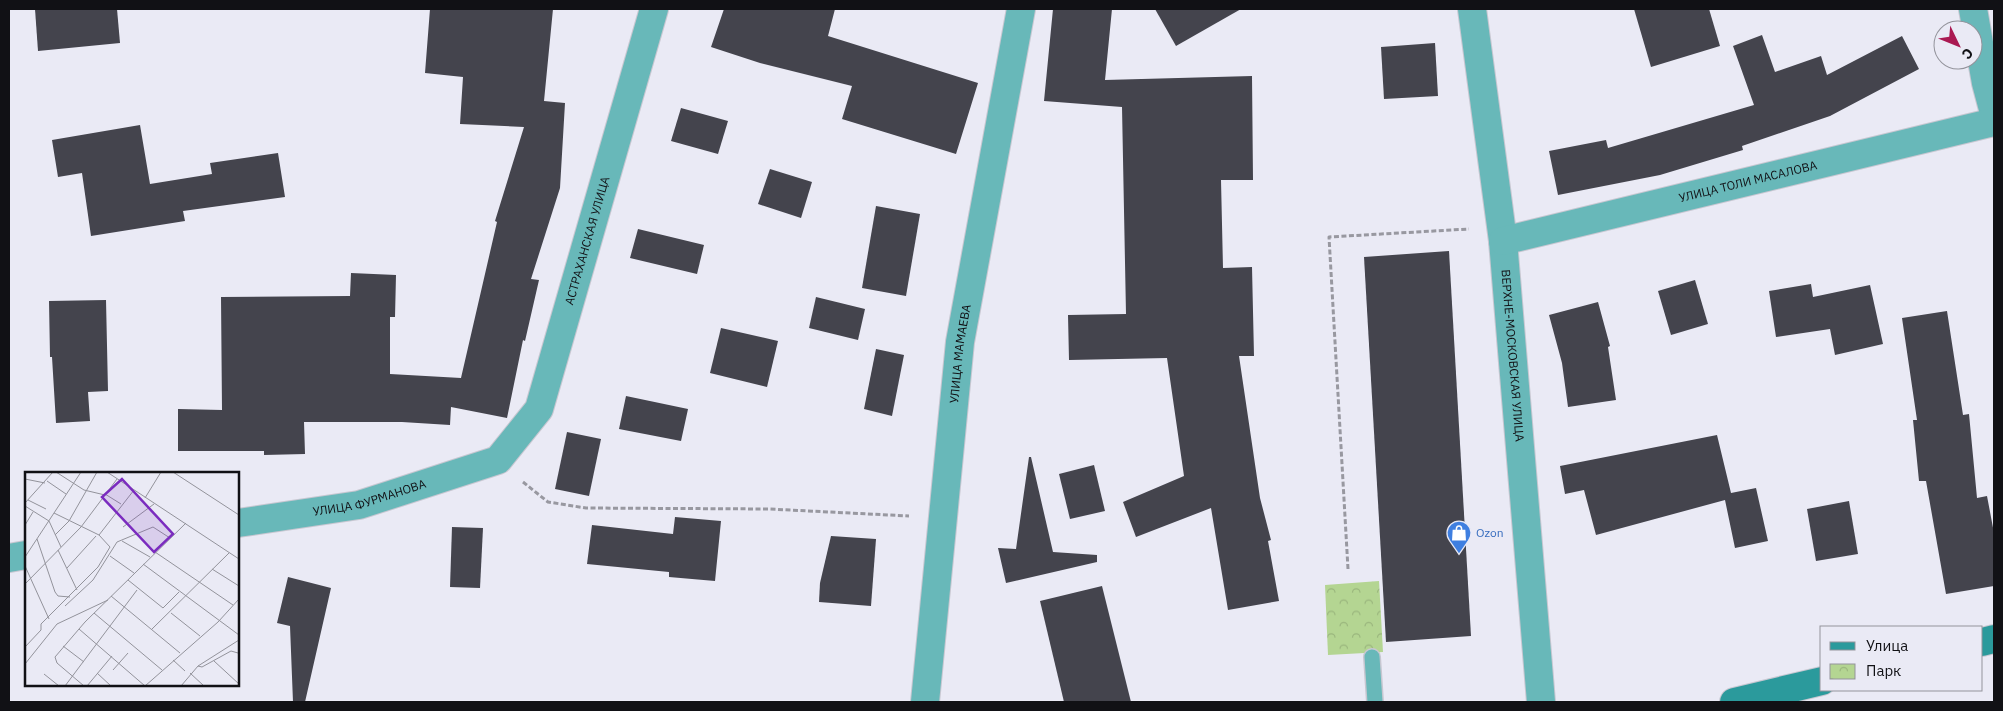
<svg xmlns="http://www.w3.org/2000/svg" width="2003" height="711" viewBox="0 0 2003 711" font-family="'IBM Plex Sans',sans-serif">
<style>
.park{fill:url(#park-crowns)}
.building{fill:#44444d}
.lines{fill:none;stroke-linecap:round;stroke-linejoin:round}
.lane-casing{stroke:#c7c7d1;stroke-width:18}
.street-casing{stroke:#c7c7d1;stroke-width:30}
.secondary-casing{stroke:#c7c7d1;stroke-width:30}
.path{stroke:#9898a0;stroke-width:3;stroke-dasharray:5 2.5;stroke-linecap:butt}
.lane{stroke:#68b8b9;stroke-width:15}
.street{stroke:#68b8b9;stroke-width:28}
.secondary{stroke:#2b9a9c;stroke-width:28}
.labels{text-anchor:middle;stroke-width:5;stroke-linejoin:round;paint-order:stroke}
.street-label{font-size:12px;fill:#111115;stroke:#eaeaf5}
.shop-label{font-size:12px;fill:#366cbe;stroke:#eaeaf5;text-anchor:start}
.inset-road{fill:none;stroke:#93939b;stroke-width:1}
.view{fill:#7b2cbf;fill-opacity:0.15;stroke:#7b2cbf;stroke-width:2.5}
.inset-edge{fill:none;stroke:#111115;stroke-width:2.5}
</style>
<defs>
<pattern id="park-crowns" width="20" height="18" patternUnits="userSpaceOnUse" patternTransform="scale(1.25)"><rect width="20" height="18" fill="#b4d592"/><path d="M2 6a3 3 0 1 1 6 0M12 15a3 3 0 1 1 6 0" fill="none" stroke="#9ab67d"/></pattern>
</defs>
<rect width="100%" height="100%" fill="#eaeaf5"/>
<path class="park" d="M 1379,581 L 1383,652 L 1328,655 L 1325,585 Z"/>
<g class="building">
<path d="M 35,9 L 117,9 L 120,43 L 38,51 Z"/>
<path d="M 430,9 L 553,9 L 544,101 L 565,103 L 560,188 L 531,279 L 539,280 L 525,341 L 523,340 L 507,418 L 451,407 L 450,425 L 402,422 L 304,422 L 305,454 L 264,455 L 264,451 L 178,451 L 178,409 L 222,410 L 221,297 L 350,296 L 351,273 L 396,275 L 395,317 L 390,317 L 390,374 L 461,378 L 497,222 L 495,221 L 524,127 L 460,124 L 463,77 L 425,73 Z"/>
<path d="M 724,9 L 835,9 L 828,36 L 978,83 L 956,154 L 842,119 L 852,86 L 760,63 L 711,47 Z"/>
<path d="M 1053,9 L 1112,9 L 1105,80 L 1252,76 L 1253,180 L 1221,180 L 1223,268 L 1252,267 L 1254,356 L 1239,356 L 1260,498 L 1271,540 L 1268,541 L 1279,601 L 1228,610 L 1211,508 L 1136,537 L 1123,502 L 1184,476 L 1167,358 L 1069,360 L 1068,315 L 1126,314 L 1122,107 L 1044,101 Z"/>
<path d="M 1155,9 L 1241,9 L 1176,46 Z"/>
<path d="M 1634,9 L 1709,9 L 1720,46 L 1651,67 Z"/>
<path d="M 1762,35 L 1775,72 L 1821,56 L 1827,75 L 1902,36 L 1919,69 L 1830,116 L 1742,146 L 1743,150 L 1660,175 L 1558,195 L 1549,151 L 1606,140 L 1608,148 L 1754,105 L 1733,46 Z"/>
<path d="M 1435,43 L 1438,96 L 1384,99 L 1381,47 Z"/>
<path d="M 681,108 L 728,121 L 718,154 L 671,141 Z"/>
<path d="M 140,125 L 150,184 L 212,174 L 210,163 L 278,153 L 285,197 L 183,211 L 185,221 L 91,236 L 82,173 L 58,177 L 52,140 Z"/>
<path d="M 770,169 L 812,182 L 801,218 L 758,204 Z"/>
<path d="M 876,206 L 920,214 L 906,296 L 862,288 Z"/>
<path d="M 638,229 L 704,245 L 697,274 L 630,258 Z"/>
<path d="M 1449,251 L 1471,636 L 1386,642 L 1364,257 Z"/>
<path d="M 1695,280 L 1708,324 L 1671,335 L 1658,291 Z"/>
<path d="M 1811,284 L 1813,297 L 1870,285 L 1883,344 L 1835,355 L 1830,329 L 1776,337 L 1769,291 Z"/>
<path d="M 816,297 L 865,309 L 858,340 L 809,328 Z"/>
<path d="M 106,300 L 108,391 L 88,392 L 90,421 L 56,423 L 52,357 L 50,357 L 49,301 Z"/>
<path d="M 1598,302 L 1610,346 L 1608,347 L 1616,400 L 1568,407 L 1562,363 L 1549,315 Z"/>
<path d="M 1947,311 L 1963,415 L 1969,414 L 1977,498 L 1987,496 L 1994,533 L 1994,586 L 1946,594 L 1926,481 L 1919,481 L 1913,420 L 1917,420 L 1902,318 Z"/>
<path d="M 721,328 L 778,341 L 767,387 L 710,373 Z"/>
<path d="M 876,349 L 904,355 L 892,416 L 864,409 Z"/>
<path d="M 626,396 L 688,409 L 681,441 L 619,429 Z"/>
<path d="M 567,432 L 601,439 L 589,496 L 555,489 Z"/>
<path d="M 1717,435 L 1731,493 L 1756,488 L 1768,541 L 1735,548 L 1725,500 L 1596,535 L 1584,490 L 1565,494 L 1560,466 Z"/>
<path d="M 1029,457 L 1031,457 L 1053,552 L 1097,555 L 1097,562 L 1006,583 L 998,548 L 1016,549 Z"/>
<path d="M 1094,465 L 1105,511 L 1070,519 L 1059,474 Z"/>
<path d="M 1849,501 L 1858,554 L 1816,561 L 1807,509 Z"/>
<path d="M 675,517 L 721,521 L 715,581 L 669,577 L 669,572 L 587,564 L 592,525 L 673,534 Z"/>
<path d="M 452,527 L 483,528 L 480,588 L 450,587 Z"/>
<path d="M 831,536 L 876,539 L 871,606 L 819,602 L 820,583 Z"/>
<path d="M 288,577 L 331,588 L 305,702 L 293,702 L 290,626 L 277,623 Z"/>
<path d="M 1102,586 L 1131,702 L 1064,702 L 1040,601 Z"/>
</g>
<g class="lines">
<defs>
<path id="lane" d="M 1372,657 L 1375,702"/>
<g id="street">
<path id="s1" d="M 1472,9 L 1503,241 L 1541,702"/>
<path d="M 1973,9 L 1986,83 L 1994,113"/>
<path id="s2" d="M 1503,241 L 1994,122"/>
<path id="s3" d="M 238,523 L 359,505 L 498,460 L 539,409 L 654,9"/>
<path d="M 9,558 L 26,555"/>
<path id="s4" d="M 925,702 L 960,342 L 1021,9"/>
</g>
<g id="secondary">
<path d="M 1982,642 L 1994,639"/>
<path d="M 1734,702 L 1822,681"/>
</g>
</defs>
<use href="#lane" class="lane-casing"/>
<use href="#street" class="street-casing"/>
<use href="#secondary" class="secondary-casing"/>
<g class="path">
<path d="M 523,482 L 548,502 L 586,508 L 770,509 L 909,516"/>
<path d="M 1348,569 L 1329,237 L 1469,229"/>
</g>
<use href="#lane" class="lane"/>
<use href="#street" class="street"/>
<use href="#secondary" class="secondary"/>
</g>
<defs>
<symbol id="shop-pin" viewBox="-11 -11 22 30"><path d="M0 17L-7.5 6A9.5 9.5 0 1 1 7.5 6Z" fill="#3f7fe0" stroke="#eaeaf5"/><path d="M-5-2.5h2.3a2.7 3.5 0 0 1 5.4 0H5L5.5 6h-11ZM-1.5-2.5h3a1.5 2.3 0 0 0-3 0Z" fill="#fff"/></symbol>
</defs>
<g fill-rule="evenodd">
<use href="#shop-pin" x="1445" y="519" width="28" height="38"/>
</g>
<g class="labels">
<g class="street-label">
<text dy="4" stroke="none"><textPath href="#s2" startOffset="252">УЛИЦА ТОЛИ МАСАЛОВА</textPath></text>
<text dy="4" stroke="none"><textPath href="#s3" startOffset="509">АСТРАХАНСКАЯ УЛИЦА</textPath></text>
<text dy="4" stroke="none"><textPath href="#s4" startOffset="350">УЛИЦА МАМАЕВА</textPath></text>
<text dy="4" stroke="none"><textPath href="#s1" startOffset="349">ВЕРХНЕ-МОСКОВСКАЯ УЛИЦА</textPath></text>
<text dy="4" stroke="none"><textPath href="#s3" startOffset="134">УЛИЦА ФУРМАНОВА</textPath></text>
</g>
<g class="shop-label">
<text x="1476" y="537">Ozon</text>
</g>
</g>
<g transform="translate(25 472)">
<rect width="214" height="214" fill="#eaeaf5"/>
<path class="inset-road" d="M 31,0 L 59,18 L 80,23M 82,0 L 214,87M 148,0 L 214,43M 0,7 L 20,11M 22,9 L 41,22M 80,22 L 96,32M 120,26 L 136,0M 3,28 L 21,37M 0,31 L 28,0M 0,34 L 24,49 L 36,75M 0,53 L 8,40M 98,55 L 129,32M 30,63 L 44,49 L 72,0M 74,63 L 109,18M 12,67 L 30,120 L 33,124 L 45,125M 97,69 L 125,85M 33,78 L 52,118M 130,80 L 208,133M 85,84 L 109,101M 0,85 L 56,0M 118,92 L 214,163M 0,94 L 24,147M 42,96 L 71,64M 187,97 L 214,114M 103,108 L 138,136 L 154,120M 0,112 L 56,55 L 92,7M 86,124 L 155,181M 40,134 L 68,108 L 92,70 L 128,55 L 145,66M 69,141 L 137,198M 146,141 L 175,164M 54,157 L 120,214M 127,157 L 204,81M 38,174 L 59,190M 0,175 L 16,158 L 16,152 L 73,95 L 85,75 L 74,63 L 29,41M 148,188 L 160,199M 189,189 L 214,212M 0,192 L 32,152 L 83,128M 173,194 L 177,195 L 206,179 L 213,181M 88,198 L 103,181M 72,201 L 86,214M 165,201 L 179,214M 19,202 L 34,214M 40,214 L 112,118M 59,214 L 32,191 L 30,185 L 60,150 L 161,51M 62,214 L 87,184M 120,214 L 193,150 L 214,127M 156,214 L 173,194 L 214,168"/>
<path class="view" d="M 97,7 L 148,62 L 129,80 L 77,25 Z"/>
<rect width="214" height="214" class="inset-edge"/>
</g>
<rect width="2003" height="711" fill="none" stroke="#111115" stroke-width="20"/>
<rect x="1820" y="626" width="162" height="65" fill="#eaeaf5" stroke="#93939b"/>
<rect x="1830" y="642" width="25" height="8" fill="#2b9a9c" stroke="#93939b"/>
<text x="1866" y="651" font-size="15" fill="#111115">Улица</text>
<rect x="1830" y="664" width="25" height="15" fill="url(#park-crowns)" stroke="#93939b"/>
<text x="1866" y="676" font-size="15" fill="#111115">Парк</text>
<g transform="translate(1958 45) rotate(133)"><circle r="24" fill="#eaeaf5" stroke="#93939b"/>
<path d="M0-4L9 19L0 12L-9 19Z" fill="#aa1952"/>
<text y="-8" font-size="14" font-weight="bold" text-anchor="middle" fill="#111115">С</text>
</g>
</svg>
